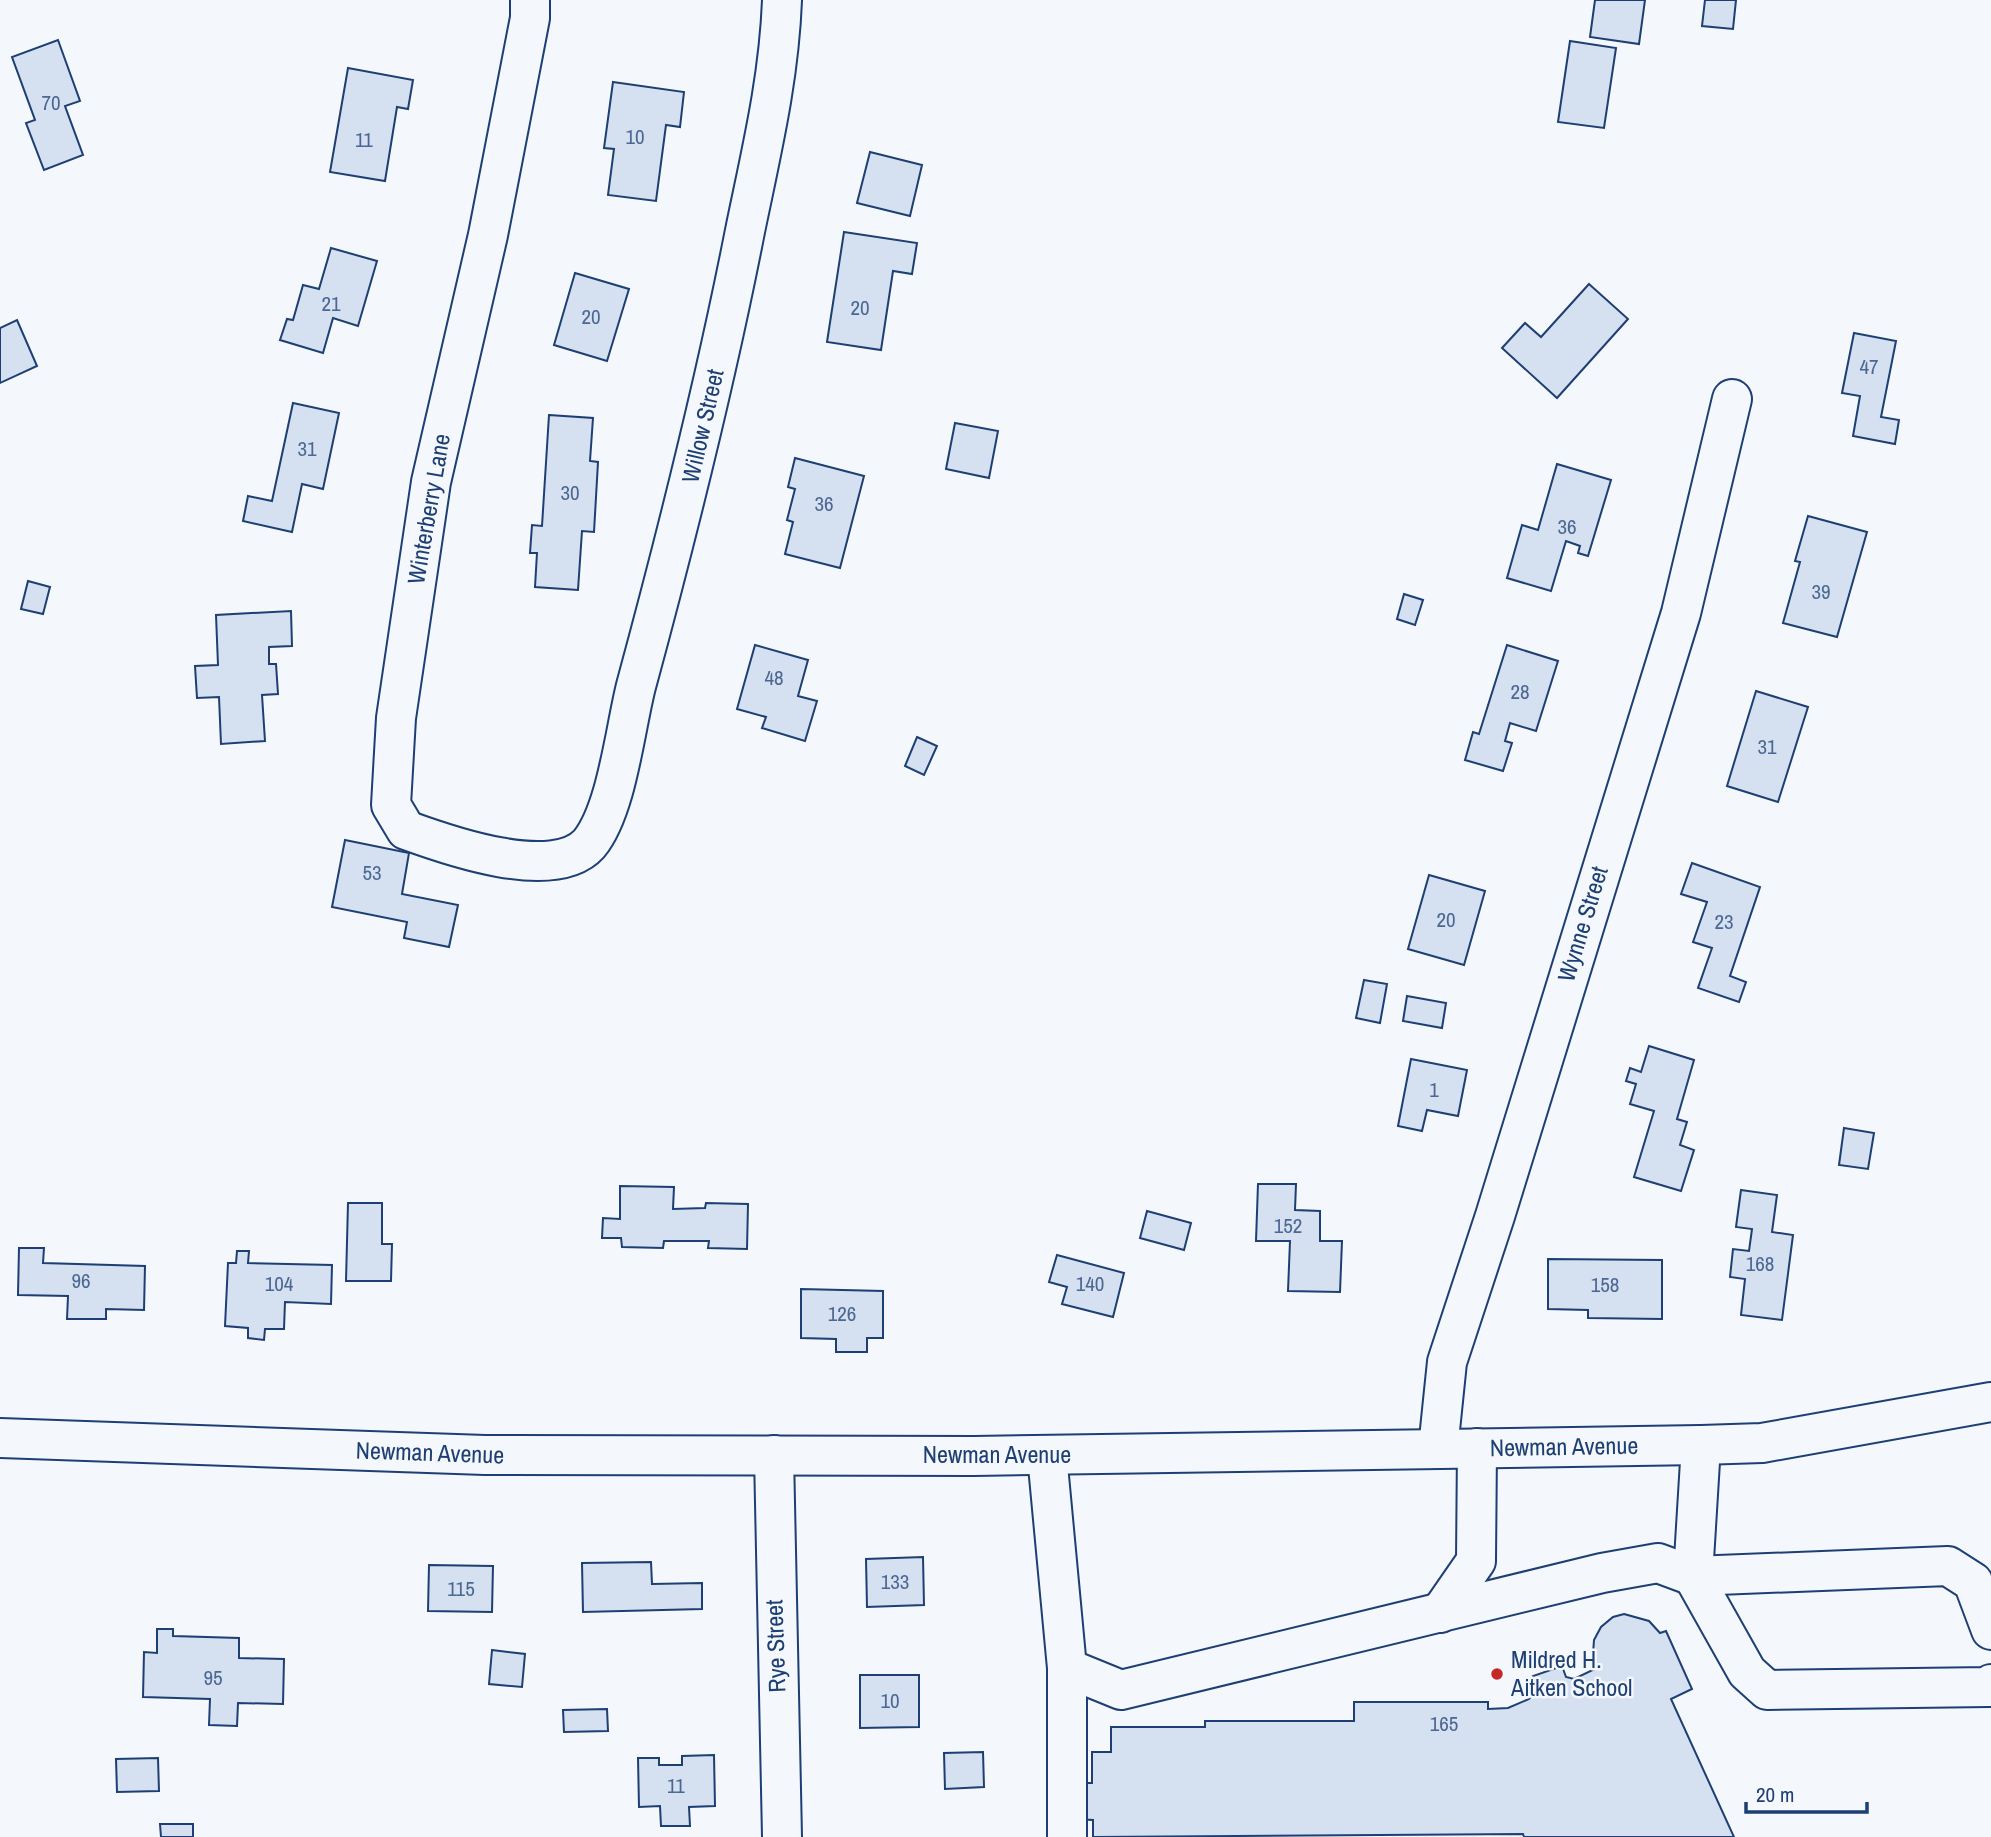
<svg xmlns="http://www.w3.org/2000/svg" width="1991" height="1837" viewBox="0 0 1991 1837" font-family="'Archivo Narrow',sans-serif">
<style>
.building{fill:#d5e0f0;stroke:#1d3f73;stroke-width:2}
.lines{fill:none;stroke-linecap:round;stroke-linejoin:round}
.minor-casing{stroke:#1d3f73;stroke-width:42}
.major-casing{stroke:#1d3f73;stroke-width:42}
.minor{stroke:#f4f7fb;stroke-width:38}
.major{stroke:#f4f7fb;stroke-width:38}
.poi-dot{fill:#c62828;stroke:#f4f7fb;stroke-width:2.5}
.labels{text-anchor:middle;stroke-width:5;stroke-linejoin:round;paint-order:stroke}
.number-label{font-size:21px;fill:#4b6792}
.street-label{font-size:24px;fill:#1d3f73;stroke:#f4f7fb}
.poi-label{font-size:24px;fill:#1d3f73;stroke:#f4f7fb;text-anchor:start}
</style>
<rect width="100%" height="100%" fill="#f4f7fb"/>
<g class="building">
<path d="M 1595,0 L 1645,0 L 1639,44 L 1590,37 Z"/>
<path d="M 1705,0 L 1736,0 L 1733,29 L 1702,26 Z"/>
<path d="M 58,40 L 80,101 L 65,106 L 83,155 L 44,170 L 26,123 L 35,120 L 12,57 Z"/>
<path d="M 1570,41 L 1616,48 L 1604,128 L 1558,122 Z"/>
<path d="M 348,68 L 413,80 L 408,109 L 397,107 L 385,181 L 330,172 Z"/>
<path d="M 613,82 L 684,92 L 680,127 L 666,125 L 656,201 L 608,195 L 614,149 L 604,148 Z"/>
<path d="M 870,152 L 922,165 L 910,216 L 857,203 Z"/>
<path d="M 844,232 L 917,243 L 912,274 L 893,271 L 881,350 L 827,342 Z"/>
<path d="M 331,248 L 377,261 L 358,326 L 333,318 L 323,353 L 280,340 L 287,319 L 293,320 L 303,285 L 319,289 Z"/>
<path d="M 575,273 L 629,289 L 607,361 L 554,345 Z"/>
<path d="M 1589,284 L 1628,319 L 1557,398 L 1502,348 L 1525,323 L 1541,337 Z"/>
<path d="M 17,320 L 37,366 L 0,383 L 0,328 Z"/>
<path d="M 1854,333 L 1896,341 L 1881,417 L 1899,420 L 1895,444 L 1853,436 L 1860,396 L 1842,393 Z"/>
<path d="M 293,403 L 339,413 L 323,489 L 302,484 L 292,532 L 243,521 L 248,496 L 272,501 Z"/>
<path d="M 549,415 L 593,418 L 590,461 L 598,462 L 594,532 L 582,531 L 578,590 L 535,587 L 537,553 L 530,553 L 532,525 L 542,526 Z"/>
<path d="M 955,423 L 998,431 L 989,478 L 946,469 Z"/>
<path d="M 795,458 L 864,476 L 840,568 L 785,554 L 793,522 L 787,520 L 795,489 L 788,487 Z"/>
<path d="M 1557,464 L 1611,480 L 1588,556 L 1578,553 L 1580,546 L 1566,541 L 1551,591 L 1507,578 L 1522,525 L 1538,530 Z"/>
<path d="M 1808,516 L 1867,532 L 1837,637 L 1783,623 L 1800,562 L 1795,561 Z"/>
<path d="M 28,581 L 50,587 L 43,614 L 21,609 Z"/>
<path d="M 1404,594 L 1423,600 L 1415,625 L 1397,619 Z"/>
<path d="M 291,611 L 292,646 L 269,647 L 269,664 L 276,664 L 278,694 L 262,695 L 265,741 L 221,744 L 219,697 L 197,698 L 195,666 L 218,665 L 216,615 Z"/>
<path d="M 755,645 L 808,660 L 798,696 L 817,701 L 805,741 L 762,728 L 766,717 L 737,709 Z"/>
<path d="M 1507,645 L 1558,661 L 1536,731 L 1510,723 L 1505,741 L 1512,743 L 1503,771 L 1465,760 L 1473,732 L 1479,734 Z"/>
<path d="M 1756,691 L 1808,707 L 1778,802 L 1727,786 Z"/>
<path d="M 917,737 L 937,746 L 924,775 L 905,766 Z"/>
<path d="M 345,840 L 409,853 L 402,894 L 458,905 L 449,947 L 404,938 L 407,922 L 332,907 Z"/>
<path d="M 1692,863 L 1760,887 L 1730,976 L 1746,982 L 1739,1002 L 1698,988 L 1712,948 L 1693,942 L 1707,902 L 1681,894 Z"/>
<path d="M 1429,875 L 1485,891 L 1464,965 L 1408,949 Z"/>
<path d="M 1364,980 L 1387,984 L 1380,1023 L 1356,1018 Z"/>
<path d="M 1407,996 L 1446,1003 L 1442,1028 L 1403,1021 Z"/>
<path d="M 1649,1046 L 1694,1060 L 1677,1119 L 1687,1122 L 1680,1145 L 1694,1150 L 1681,1191 L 1634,1177 L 1654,1111 L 1630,1104 L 1636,1084 L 1626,1081 L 1630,1068 L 1641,1072 Z"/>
<path d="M 1411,1059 L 1467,1070 L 1458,1116 L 1427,1110 L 1422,1131 L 1398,1126 Z"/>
<path d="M 1844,1128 L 1874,1133 L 1868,1169 L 1839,1165 Z"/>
<path d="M 1258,1184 L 1296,1184 L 1295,1210 L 1320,1211 L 1320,1241 L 1342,1241 L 1340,1292 L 1288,1291 L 1290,1241 L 1256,1241 Z"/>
<path d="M 620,1186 L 674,1187 L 673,1209 L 705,1208 L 706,1203 L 748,1204 L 747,1249 L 708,1248 L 709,1241 L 664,1241 L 663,1248 L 622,1247 L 621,1238 L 602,1238 L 603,1218 L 620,1219 Z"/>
<path d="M 1741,1190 L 1777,1195 L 1772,1232 L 1793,1235 L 1782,1320 L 1741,1315 L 1745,1279 L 1730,1277 L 1733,1249 L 1749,1251 L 1752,1229 L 1736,1227 Z"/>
<path d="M 348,1203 L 382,1203 L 382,1244 L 392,1244 L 391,1281 L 346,1281 Z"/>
<path d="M 1147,1211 L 1191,1223 L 1184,1250 L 1140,1238 Z"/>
<path d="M 19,1248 L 44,1248 L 43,1263 L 145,1266 L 144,1310 L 106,1309 L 106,1319 L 67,1319 L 68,1296 L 18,1295 Z"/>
<path d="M 237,1251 L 249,1251 L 248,1263 L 332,1265 L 331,1304 L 285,1302 L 284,1329 L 265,1329 L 264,1340 L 248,1338 L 248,1328 L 225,1326 L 228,1263 L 236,1263 Z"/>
<path d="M 1057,1255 L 1124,1273 L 1113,1317 L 1062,1304 L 1067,1287 L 1049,1282 Z"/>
<path d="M 1548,1259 L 1662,1260 L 1662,1319 L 1588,1318 L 1588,1310 L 1548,1309 Z"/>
<path d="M 801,1289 L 883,1291 L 883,1338 L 867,1338 L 867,1352 L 836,1352 L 836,1339 L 801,1338 Z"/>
<path d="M 923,1557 L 924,1605 L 867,1607 L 866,1559 Z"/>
<path d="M 651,1562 L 652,1584 L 702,1583 L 702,1609 L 583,1612 L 582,1563 Z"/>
<path d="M 429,1565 L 493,1566 L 492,1612 L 428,1611 Z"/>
<path d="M 1624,1614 L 1649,1621 L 1660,1633 L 1666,1631 L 1692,1689 L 1671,1699 L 1734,1837 L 1524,1837 L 1523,1834 L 1093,1837 L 1093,1820 L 1075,1819 L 1075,1783 L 1092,1783 L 1092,1752 L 1111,1752 L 1111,1727 L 1205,1727 L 1205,1721 L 1354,1721 L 1354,1702 L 1488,1702 L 1488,1709 L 1508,1708 L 1529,1699 L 1537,1688 L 1533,1676 L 1562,1666 L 1566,1677 L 1574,1679 L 1597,1668 L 1593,1654 L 1594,1640 L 1601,1627 L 1613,1617 Z"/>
<path d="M 157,1629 L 173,1629 L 173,1636 L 239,1638 L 239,1658 L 284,1659 L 283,1704 L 238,1703 L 237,1726 L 209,1725 L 210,1699 L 143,1697 L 144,1652 L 157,1653 Z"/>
<path d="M 492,1650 L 525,1654 L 522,1687 L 489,1684 Z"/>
<path d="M 860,1675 L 919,1675 L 919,1727 L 860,1728 Z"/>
<path d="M 607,1709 L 608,1731 L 564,1732 L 563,1710 Z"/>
<path d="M 983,1752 L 984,1787 L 945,1789 L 944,1753 Z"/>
<path d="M 714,1755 L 715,1806 L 689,1807 L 690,1826 L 661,1826 L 660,1806 L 639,1807 L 638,1758 L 659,1758 L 659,1765 L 682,1765 L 682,1756 Z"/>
<path d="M 158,1758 L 159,1791 L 117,1792 L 116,1759 Z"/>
<path d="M 160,1824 L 193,1824 L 193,1837 L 161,1837 Z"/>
</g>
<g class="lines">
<defs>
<g id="minor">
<path d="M 530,0 L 530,18 L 488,235 L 431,482 L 396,718 L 391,805 L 406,830 C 447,845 554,883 589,844 C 617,810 625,729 636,686 C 677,535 715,384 745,231 C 761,153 779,80 782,0"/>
<path d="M 1701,1445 L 1693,1576 L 1747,1672 L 1767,1690 L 1989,1687 L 1991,1684"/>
<path d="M 1438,1449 L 1447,1362 L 1495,1216 L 1681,613 L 1732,399"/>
<path d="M 774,1455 L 782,1837"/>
<path d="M 1047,1455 L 1067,1668 L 1121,1690 L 1602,1573 L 1658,1563 L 1693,1576 L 1948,1566 L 1973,1582 L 1991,1630"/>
<path d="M 1440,1613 L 1476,1561 L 1477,1448"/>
<path d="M 1067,1668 L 1067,1837"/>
</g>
<path id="major" d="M 0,1438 L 485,1455 L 974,1456 L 1701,1445 L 1762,1443 L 1991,1402"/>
</defs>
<use href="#minor" class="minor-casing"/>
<use href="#major" class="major-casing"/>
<use href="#minor" class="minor"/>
<use href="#major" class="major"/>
</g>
<circle class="poi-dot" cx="1497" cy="1674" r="7"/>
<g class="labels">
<g class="number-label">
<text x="51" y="110">70</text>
<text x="635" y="144">10</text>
<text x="364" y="147">11</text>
<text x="331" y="311">21</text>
<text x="860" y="315">20</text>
<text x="591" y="324">20</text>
<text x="1869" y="374">47</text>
<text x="307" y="456">31</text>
<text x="570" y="500">30</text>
<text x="824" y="511">36</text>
<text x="1567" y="534">36</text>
<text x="1821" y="599">39</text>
<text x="774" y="685">48</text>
<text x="1520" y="699">28</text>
<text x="1767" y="754">31</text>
<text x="372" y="880">53</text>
<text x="1446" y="927">20</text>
<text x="1724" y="929">23</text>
<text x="1434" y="1097">1</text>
<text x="1288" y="1233">152</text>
<text x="1760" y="1271">168</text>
<text x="81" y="1288">96</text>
<text x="279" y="1291">104</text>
<text x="1090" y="1291">140</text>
<text x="1605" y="1292">158</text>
<text x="842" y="1321">126</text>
<text x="895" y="1589">133</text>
<text x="461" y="1596">115</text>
<text x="213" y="1685">95</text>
<text x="890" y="1708">10</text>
<text x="1444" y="1731">165</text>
<text x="676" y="1793">11</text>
</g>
<g class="street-label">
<text transform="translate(703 426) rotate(-77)" y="8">Willow Street</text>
<text transform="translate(429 509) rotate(-80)" y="8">Winterberry Lane</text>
<text transform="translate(1583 924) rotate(-73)" y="8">Wynne Street</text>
<text transform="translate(1564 1447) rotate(-1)" y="8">Newman Avenue</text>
<text transform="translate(430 1453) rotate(2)" y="8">Newman Avenue</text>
<text x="997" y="1463">Newman Avenue</text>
<text transform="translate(776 1646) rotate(-92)" y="8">Rye Street</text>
</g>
<g class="poi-label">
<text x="1511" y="1668">Mildred H.<tspan x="1511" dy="28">Aitken School</tspan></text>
</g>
</g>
<path d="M1746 1802v10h121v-10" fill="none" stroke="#1d3f73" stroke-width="3.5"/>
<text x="1756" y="1802" font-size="21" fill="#1d3f73" stroke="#f4f7fb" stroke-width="5" paint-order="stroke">20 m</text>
</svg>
